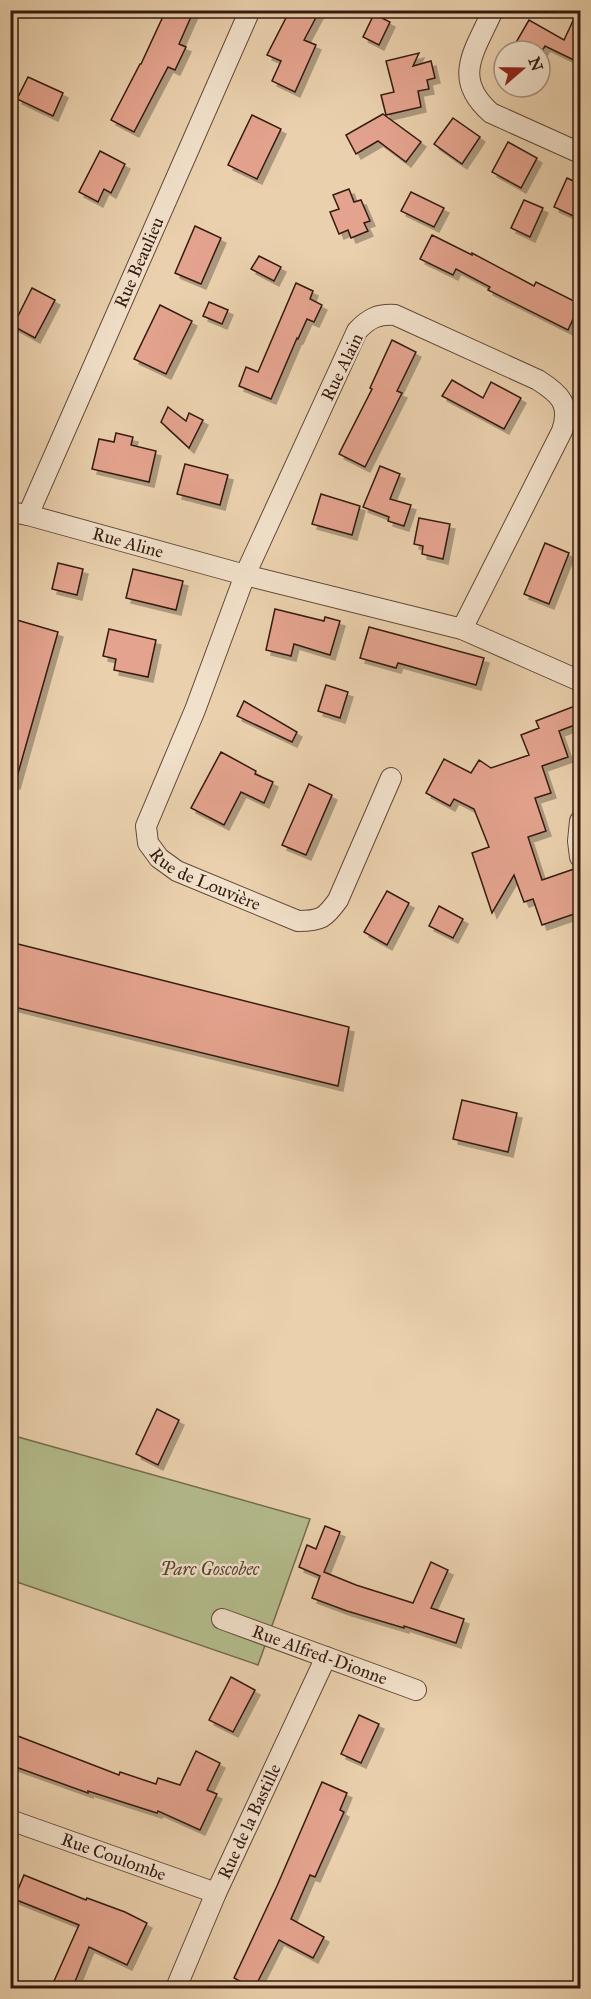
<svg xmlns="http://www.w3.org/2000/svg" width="591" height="1999" viewBox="0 0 591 1999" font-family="'IM FELL Great Primer',serif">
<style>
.green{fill:#b4bc8c;stroke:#746b4e;stroke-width:1.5}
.building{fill:#e4a38e;stroke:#351a0f;stroke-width:1.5;filter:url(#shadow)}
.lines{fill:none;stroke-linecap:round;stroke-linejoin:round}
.street-casing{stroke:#624836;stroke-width:22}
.street{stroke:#f1e0ca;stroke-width:20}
.labels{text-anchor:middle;stroke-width:5;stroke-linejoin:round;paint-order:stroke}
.street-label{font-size:18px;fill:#351a0f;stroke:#f1e0ca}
.park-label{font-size:18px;font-style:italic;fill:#55422e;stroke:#f1e0ca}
</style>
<defs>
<filter id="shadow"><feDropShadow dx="5" dy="5" stdDeviation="0" flood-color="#0004"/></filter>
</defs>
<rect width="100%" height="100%" fill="#ead0ad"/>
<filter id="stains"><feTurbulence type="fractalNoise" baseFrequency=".00333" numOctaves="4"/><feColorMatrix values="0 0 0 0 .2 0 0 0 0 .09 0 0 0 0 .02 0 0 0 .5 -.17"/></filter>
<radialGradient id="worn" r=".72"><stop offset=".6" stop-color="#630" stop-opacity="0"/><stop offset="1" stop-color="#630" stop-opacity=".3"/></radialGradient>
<path class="green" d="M 11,1435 L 310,1519 L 258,1665 L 11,1580 Z"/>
<g class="building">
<path d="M 166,10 L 194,10 L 179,44 L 186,47 L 175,70 L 168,67 L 134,132 L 111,120 L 140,64 L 141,64 Z"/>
<path d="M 290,10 L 320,10 L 304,40 L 316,45 L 295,92 L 272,81 L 281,61 L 267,55 Z"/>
<path d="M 578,10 L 580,10 L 580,63 L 545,46 L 542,51 L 511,51 L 529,20 L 564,40 Z"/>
<path d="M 374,14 L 390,22 L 379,45 L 363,37 Z"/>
<path d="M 419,53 L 413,66 L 431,61 L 435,78 L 427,80 L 429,89 L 418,91 L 421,107 L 386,115 L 381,95 L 394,92 L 386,61 Z"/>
<path d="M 28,77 L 63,93 L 53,116 L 17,99 Z"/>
<path d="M 383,114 L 421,142 L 406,162 L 378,141 L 356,154 L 346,135 Z"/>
<path d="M 252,115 L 281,129 L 257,179 L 228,165 Z"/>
<path d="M 453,118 L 480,137 L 462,164 L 434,144 Z"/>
<path d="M 508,142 L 537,158 L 521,188 L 492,172 Z"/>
<path d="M 100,151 L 125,164 L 111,193 L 104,189 L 98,202 L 79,192 Z"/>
<path d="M 567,178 L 580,184 L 580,219 L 554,207 Z"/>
<path d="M 349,189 L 354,202 L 361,200 L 370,221 L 364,223 L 368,231 L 351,238 L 348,230 L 339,234 L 330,212 L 339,209 L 333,195 Z"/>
<path d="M 411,192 L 444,208 L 434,227 L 401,211 Z"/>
<path d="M 524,200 L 543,208 L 530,237 L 511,228 Z"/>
<path d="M 195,226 L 221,238 L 201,284 L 175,273 Z"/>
<path d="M 432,235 L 472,255 L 472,253 L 534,286 L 536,282 L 580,304 L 568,330 L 488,290 L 490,287 L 456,269 L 453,275 L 420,259 Z"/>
<path d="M 259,256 L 281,267 L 274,281 L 251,269 Z"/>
<path d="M 296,283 L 313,291 L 310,299 L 322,305 L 314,322 L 307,319 L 298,339 L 297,338 L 271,399 L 239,386 L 246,367 L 258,372 Z"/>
<path d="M 32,288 L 55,300 L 35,338 L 13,326 Z"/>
<path d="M 209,302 L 228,310 L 222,324 L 203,316 Z"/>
<path d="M 160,305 L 192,321 L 166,374 L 134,359 Z"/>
<path d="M 392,340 L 416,352 L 397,391 L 402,393 L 365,467 L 339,454 L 372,389 L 370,388 Z"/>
<path d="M 452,380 L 483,398 L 491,382 L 521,398 L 504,429 L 442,396 Z"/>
<path d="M 168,407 L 186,421 L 189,413 L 203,420 L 189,448 L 161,422 Z"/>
<path d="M 116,433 L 133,437 L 131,445 L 156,451 L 149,482 L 92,469 L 99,439 L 114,442 Z"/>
<path d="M 185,464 L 228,475 L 220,505 L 177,494 Z"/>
<path d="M 380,466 L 400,474 L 390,499 L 411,505 L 404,526 L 388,521 L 389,517 L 363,507 Z"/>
<path d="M 321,494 L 360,506 L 352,535 L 312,524 Z"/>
<path d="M 419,518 L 450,524 L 443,559 L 422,554 L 423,546 L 414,544 Z"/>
<path d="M 545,543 L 569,553 L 549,604 L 524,594 Z"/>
<path d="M 58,563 L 83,569 L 77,595 L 52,589 Z"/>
<path d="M 133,569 L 183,581 L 176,610 L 126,598 Z"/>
<path d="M 275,609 L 324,621 L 325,617 L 340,621 L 330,655 L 294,644 L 291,656 L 266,650 Z"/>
<path d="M 10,618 L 58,632 L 15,784 L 10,783 Z"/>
<path d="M 369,627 L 484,658 L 476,685 L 398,663 L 396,668 L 360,658 Z"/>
<path d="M 109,629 L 156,640 L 148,677 L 114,670 L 116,659 L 103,656 Z"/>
<path d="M 326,685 L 348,692 L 340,718 L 318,711 Z"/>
<path d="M 244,701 L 297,732 L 292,742 L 237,716 Z"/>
<path d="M 580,704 L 580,723 L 559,731 L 568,757 L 542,766 L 551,793 L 535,798 L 546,831 L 528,837 L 542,880 L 574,869 L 580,889 L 580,912 L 542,925 L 533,899 L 524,902 L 514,875 L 492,913 L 472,853 L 489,847 L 474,809 L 454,799 L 450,806 L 426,793 L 444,759 L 471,773 L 479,760 L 491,768 L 529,755 L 521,735 L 539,728 L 536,721 Z"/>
<path d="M 221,752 L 256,771 L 255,774 L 273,782 L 264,803 L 241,792 L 224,825 L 191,808 Z"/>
<path d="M 309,784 L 332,795 L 306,855 L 282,845 Z"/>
<path d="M 387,891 L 409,903 L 387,945 L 364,932 Z"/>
<path d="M 439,906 L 463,919 L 453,938 L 429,926 Z"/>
<path d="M 10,942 L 349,1027 L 338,1086 L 10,1006 Z"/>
<path d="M 462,1100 L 517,1113 L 508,1152 L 453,1139 Z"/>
<path d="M 157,1409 L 179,1420 L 158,1465 L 136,1454 Z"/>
<path d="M 325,1526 L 340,1532 L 324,1572 L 356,1585 L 413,1603 L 431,1562 L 448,1570 L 431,1608 L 464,1619 L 456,1643 L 404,1626 L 404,1628 L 347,1611 L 312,1598 L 320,1576 L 299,1567 L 307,1545 L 316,1549 Z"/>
<path d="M 231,1677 L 255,1690 L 233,1732 L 209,1720 Z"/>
<path d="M 359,1715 L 379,1724 L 361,1763 L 341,1754 Z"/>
<path d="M 10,1733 L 119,1775 L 120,1772 L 156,1784 L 158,1778 L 180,1785 L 196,1751 L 220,1763 L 207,1790 L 217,1794 L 200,1830 L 158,1811 L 157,1813 L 88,1791 L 88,1793 L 10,1765 Z"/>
<path d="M 322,1782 L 347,1793 L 340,1810 L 344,1812 L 315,1877 L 310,1875 L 291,1919 L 324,1937 L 313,1958 L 279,1940 L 254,1989 L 234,1978 L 277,1886 Z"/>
<path d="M 24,1875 L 86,1900 L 87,1898 L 125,1912 L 147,1923 L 127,1965 L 89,1947 L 72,1989 L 54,1981 L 79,1925 L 14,1899 Z"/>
</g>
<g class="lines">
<defs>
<g id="street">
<path d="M 493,10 C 475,51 451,78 491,113 L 580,153"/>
<path id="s1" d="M 10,512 L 28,515 L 245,575 L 195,710 L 146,826 L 148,843 L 159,858 L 177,871 L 298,921 C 321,921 325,918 338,900 L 391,778"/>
<path id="s2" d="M 28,515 L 250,10"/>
<path d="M 462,629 L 562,431 C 571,404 560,394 538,380 L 395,315 C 378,314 369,318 357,331 L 245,575 L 462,629 L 580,681"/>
<path d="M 580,821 L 578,841 L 580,857"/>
<path id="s3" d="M 222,1619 L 416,1690"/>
<path id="s4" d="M 10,1820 L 216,1893"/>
<path id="s5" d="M 176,1988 L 216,1893 L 326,1657"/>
</g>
</defs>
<use href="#street" class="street-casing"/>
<use href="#street" class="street"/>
</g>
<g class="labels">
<g class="street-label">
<text dy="6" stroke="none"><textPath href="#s2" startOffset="276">Rue Beaulieu</textPath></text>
<text transform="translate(342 367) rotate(-64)" y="6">Rue Alain</text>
<text dy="6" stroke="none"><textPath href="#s1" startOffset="122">Rue Aline</textPath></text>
<text dy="6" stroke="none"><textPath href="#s1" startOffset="600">Rue de Louvière</textPath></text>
<text dy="6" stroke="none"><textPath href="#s3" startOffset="104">Rue Alfred-Dionne</textPath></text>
<text dy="6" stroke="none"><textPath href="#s5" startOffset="182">Rue de la Bastille</textPath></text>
<text dy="6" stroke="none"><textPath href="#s4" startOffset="110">Rue Coulombe</textPath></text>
</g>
<g class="park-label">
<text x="210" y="1575">Parc Goscobec</text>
</g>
</g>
<rect width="591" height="1999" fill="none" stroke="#ead0ad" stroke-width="36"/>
<rect x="12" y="12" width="567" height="1975" fill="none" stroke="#351a0f" stroke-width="3"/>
<rect x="18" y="18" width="555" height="1963" fill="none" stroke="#351a0f" stroke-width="1.5"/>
<g transform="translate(522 69) rotate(70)"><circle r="28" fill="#f1e0ca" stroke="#a6917f" stroke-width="1.5"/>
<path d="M0-4.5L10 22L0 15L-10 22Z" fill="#8f2418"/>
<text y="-9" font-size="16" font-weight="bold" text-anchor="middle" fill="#351a0f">N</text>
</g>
<rect width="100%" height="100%" filter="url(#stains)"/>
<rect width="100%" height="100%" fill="url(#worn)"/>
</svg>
